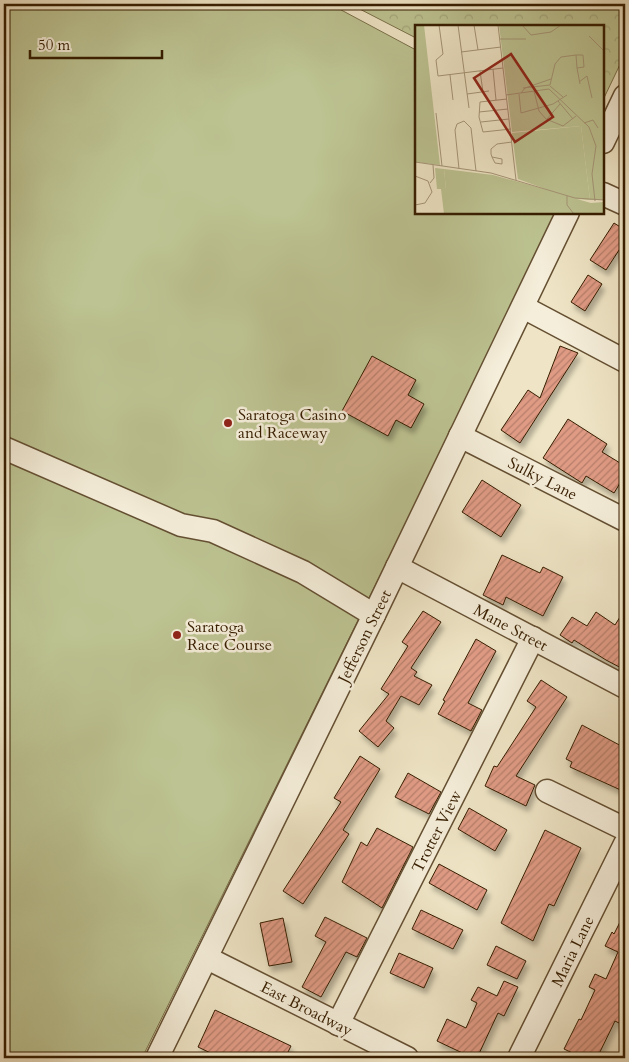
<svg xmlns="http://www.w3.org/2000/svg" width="629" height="1062" viewBox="0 0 629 1062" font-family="Cardo,serif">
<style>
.forest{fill:url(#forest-crowns);stroke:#7a7049}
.pitch{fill:#bdc392;stroke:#7a7049}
.building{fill:url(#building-hatch);stroke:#361d00;filter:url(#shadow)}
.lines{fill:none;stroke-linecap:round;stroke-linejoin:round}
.minor-casing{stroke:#644f32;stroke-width:25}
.minor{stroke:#f5eeda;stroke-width:22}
.poi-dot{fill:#8f2418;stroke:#f5eeda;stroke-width:2}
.labels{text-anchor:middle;stroke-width:5;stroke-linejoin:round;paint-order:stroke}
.poi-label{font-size:16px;fill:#361d00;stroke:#f5eeda;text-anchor:start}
.street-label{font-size:16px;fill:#361d00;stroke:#f5eeda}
.inset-road{fill:none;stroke:#a59577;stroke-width:1}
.view{fill:#8f2418;fill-opacity:0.15;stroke:#8f2418;stroke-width:2.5}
.inset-edge{fill:none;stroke:#361d00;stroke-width:2.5}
</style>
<defs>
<pattern id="forest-crowns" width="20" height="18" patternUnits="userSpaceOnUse" patternTransform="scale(1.25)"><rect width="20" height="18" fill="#bdc392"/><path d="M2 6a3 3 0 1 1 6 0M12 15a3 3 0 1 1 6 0" fill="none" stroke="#a3a77c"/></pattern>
<pattern id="building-hatch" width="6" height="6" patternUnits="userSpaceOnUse" patternTransform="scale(1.25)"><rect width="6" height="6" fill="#e09b85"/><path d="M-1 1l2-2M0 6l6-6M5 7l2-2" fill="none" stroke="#b67e6a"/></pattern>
<filter id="shadow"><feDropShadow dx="3" dy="5.5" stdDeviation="2.5" flood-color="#0004"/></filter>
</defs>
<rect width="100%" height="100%" fill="#efe5c6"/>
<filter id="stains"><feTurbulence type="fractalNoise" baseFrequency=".004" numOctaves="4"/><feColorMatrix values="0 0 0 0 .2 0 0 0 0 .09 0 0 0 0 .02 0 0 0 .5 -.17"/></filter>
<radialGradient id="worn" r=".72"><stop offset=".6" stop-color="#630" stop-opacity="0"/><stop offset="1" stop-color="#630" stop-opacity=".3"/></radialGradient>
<path class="forest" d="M 350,4 L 625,4 L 625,54 L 603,100 L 603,26 L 416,26 L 416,38 Z"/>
<path class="pitch" d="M 4,4 L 330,4 L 416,50 L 416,212 L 559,213 L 142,1058 L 4,1058 Z"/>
<g class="building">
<path d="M 614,223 L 625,230 L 625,241 L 606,270 L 590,260 Z"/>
<path d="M 588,275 L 602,284 L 585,311 L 571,302 Z"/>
<path d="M 560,346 L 578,353 L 520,443 L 501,430 L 528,390 L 540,398 Z"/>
<path d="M 372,356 L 416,380 L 408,395 L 424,404 L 411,428 L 396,420 L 388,436 L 342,411 Z"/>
<path d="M 568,419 L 607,444 L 602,452 L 625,466 L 625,475 L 614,493 L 586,476 L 582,483 L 543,458 Z"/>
<path d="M 482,480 L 521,505 L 501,537 L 462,512 Z"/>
<path d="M 502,555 L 540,573 L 543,567 L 563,577 L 543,616 L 506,597 L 503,605 L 483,595 Z"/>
<path d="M 625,609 L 625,670 L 606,660 L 574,640 L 572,643 L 560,635 L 572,617 L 587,626 L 596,612 L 615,625 Z"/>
<path d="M 423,611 L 441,622 L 411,668 L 417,672 L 414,676 L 432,685 L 419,705 L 401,696 L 386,721 L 394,728 L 378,747 L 359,731 L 389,694 L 381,689 L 408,646 L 402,642 Z"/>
<path d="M 476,639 L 496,651 L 468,703 L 482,710 L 471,731 L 438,714 L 445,701 L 443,700 Z"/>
<path d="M 541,680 L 567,697 L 516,776 L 535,785 L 526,806 L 485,786 L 494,766 L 497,767 L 536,707 L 527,701 Z"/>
<path d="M 582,725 L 625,748 L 625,792 L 570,767 L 572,762 L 566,759 Z"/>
<path d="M 360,756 L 380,769 L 343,830 L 349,834 L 303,904 L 283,891 L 341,802 L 334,798 Z"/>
<path d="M 408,773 L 441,792 L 429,814 L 395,797 Z"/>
<path d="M 469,808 L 507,830 L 495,851 L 458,829 Z"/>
<path d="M 377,828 L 413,847 L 382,908 L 342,882 L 361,842 L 367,846 Z"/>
<path d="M 545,830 L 581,848 L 554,906 L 549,904 L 533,941 L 501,923 Z"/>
<path d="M 439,864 L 487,890 L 477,910 L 429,883 Z"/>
<path d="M 421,910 L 463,930 L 453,949 L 412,929 Z"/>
<path d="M 625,912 L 625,1015 L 621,1024 L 615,1021 L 597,1058 L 583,1058 L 564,1049 L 579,1019 L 581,1020 L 595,990 L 589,987 L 595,974 L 606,979 L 618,952 L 605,946 L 612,932 L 614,934 Z"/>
<path d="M 325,917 L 367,938 L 357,957 L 346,952 L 321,997 L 302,987 L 326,942 L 315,936 Z"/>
<path d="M 283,918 L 292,962 L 269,966 L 260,923 Z"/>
<path d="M 496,946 L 526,961 L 517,979 L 487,965 Z"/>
<path d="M 399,953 L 433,968 L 424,988 L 390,973 Z"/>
<path d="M 504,981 L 518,987 L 504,1016 L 498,1013 L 477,1058 L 473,1058 L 437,1041 L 447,1019 L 466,1028 L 477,1003 L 471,1000 L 478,987 L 497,996 Z"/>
<path d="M 215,1010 L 291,1046 L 285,1058 L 221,1058 L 198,1047 Z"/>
</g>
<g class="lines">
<defs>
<g id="minor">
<path d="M 603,142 L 625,96"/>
<path d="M 603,194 L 625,204"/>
<path d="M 523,307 L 625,361"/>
<path d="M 460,436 L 625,520"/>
<path d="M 4,448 L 181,525 L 213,531 L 303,572 L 374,615"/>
<path d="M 397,567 L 625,687"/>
<path d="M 547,791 L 625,829"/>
<path d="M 207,958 L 407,1058"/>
<path d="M 338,1024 L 533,638"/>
<path d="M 157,1058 L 374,615 L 568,212"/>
<path d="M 519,1058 L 625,844"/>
</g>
</defs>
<use href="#minor" class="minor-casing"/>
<use href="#minor" class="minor"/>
</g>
<g class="poi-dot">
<circle cx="228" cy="423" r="5"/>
<circle cx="177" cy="635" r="5"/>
</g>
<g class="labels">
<g class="poi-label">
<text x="238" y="420">Saratoga Casino<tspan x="238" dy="18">and Raceway</tspan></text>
<text x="187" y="632">Saratoga<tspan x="187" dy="18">Race Course</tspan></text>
</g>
<g class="street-label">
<text transform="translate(543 478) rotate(27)" y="6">Sulky Lane</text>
<text transform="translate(511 627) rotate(28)" y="6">Mane Street</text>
<text transform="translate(364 636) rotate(-64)" y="6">Jefferson Street</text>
<text transform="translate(436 831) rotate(-63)" y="6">Trotter View</text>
<text transform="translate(572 951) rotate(-64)" y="6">Maria Lane</text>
<text transform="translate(307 1008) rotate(27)" y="6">East Broadway</text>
</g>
</g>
<g transform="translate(415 25)">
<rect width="189" height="189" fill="#efe5c6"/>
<path d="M 0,0 L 9,0 L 25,140 L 0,137 ZM 166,101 L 175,175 L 162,174 L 176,178 L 189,177 L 189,189 L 29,189 L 26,164 L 31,164 L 29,144 L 78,150 L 133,165 L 103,154 L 97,108 Z" fill="#bdc392"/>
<path d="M 20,143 L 29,144 L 31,164 L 22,164 Z" fill="#bdc392"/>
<path d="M 84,0 L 189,0 L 189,175 L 175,175 L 166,101 L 97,107 Z" fill="#bdc392"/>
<path class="inset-road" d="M 24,0 L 28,29 L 21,35 L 23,51 L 88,43M 43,0 L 54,83M 59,0 L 63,25M 83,0 L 101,155M 107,0 L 116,10 L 136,7 L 146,0M 174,11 L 189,26M 85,14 L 111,14M 46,27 L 86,22M 162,43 L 165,59M 78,44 L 81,75M 65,46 L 68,67M 35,50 L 38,75M 164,57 L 172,51 L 177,73M 135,61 L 148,72M 108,63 L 135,60 L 140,39 L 146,32 L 161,30 L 168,30 L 169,42 L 162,43 L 161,30M 119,66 L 124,86 L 131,94 L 148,101 L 161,91M 106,68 L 110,63 L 136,54M 52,69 L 74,66M 104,69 L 106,88 L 138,79 L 152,70M 91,70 L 134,64 L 174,102 L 181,121 L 177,149 L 180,176M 92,74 L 65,77 L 64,92 L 68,107 L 96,104M 143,76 L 158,94M 64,87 L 93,84M 21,88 L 27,141M 132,94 L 145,79M 66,97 L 94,94M 169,98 L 178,95 L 183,103M 77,132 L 87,134 L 87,139 L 80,138 L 77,132 L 76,129 L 76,124 L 82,119 L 97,117M 0,137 L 76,148 L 160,173 L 189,175M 44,144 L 40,105 L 42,99 L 49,96 L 56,103 L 61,146M 0,151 L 13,156 L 17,167 L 10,178 L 0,180M 15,158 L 19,153 L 18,140M 152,171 L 152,180 L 159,189"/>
<path class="view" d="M 96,29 L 138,92 L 100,117 L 59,53 Z"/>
<rect width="189" height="189" class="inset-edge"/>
</g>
<rect width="629" height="1062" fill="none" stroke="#efe5c6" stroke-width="20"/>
<rect x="5" y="5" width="619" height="1052" fill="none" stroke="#361d00" stroke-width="2.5"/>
<rect x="10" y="10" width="609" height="1042" fill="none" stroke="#361d00"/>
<path d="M30 50v8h132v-8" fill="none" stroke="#361d00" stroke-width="2.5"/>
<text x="38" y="50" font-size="15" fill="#361d00" stroke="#f5eeda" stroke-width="4" paint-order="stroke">50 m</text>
<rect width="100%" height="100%" filter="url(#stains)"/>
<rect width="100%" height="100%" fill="url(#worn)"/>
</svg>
